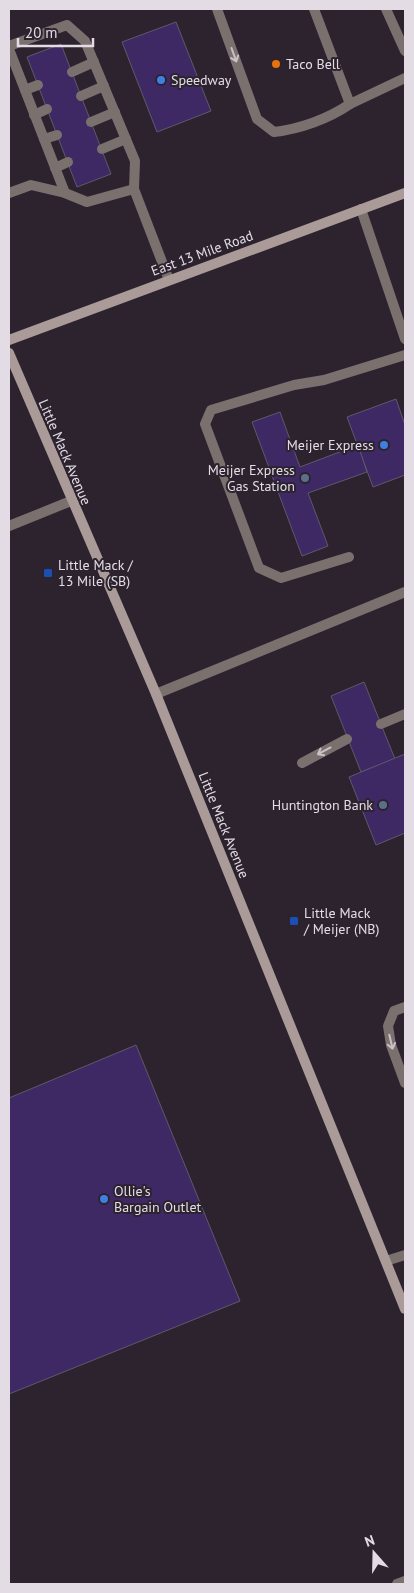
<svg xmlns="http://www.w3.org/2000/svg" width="414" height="1593" viewBox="0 0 414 1593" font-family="'PT Sans',sans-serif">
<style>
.building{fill:#3e2965;stroke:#5d596a}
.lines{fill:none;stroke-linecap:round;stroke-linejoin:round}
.lane{stroke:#7a716f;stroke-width:10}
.secondary{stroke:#aa9b98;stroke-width:10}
.oneway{stroke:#c9c1c7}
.food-dot{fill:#e8710a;stroke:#2c232f;stroke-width:2}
.shop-dot{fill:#3f7fe0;stroke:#2c232f;stroke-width:2}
.service-dot{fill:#5c6f8a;stroke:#2c232f;stroke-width:2}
.transit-dot{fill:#1a4fb4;stroke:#2c232f;stroke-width:2}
.labels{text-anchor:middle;stroke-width:4;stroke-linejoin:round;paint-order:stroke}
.poi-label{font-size:14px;fill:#e3dce4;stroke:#2c232f;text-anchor:start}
.street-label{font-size:14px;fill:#e3dce4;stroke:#2c232f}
</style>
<rect width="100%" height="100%" fill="#2c232f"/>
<g class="building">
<path d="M 176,22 L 211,111 L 157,132 L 122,42 Z"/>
<path d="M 61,44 L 111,174 L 77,187 L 27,57 Z"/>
<path d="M 396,399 L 405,425 L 405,475 L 373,487 L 347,417 Z"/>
<path d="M 280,412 L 300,467 L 358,445 L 367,472 L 308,493 L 328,546 L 302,556 L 252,422 Z"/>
<path d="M 364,682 L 395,759 L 361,772 L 331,696 Z"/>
<path d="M 405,754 L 405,833 L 376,845 L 349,777 Z"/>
<path d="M 136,1045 L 240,1301 L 9,1394 L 9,1098 Z"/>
</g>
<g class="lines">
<g class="lane">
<path d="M 217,9 L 257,119 L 274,132 C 300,129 328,119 350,104"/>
<path d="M 314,9 L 350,104 L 405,78"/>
<path d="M 386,9 L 405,51"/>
<path d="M 9,46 L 67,25 L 85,41 L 135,161 L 134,189 L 169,280"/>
<path d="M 9,49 L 65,193"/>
<path d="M 72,72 L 94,62"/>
<path d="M 25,90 L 38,85"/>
<path d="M 81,96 L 104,86"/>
<path d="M 34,115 L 47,109"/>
<path d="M 91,122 L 115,112"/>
<path d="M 44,139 L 57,135"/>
<path d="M 102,149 L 126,139"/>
<path d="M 55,168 L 68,162"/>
<path d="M 9,193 L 31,185 L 65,193 L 87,202 L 134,189"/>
<path d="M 361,209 L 405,339"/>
<path d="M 9,526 L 71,501"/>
<path d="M 349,557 L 281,578 L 259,568 L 205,424 L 211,410 L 294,385 L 324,380 L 405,355"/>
<path d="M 156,694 L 405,592"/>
<path d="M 381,724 L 405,714"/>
<path d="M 302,763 L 347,739"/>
<path d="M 405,1007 L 394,1011 L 388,1026 L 391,1045 L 405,1083"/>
<path d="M 386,1261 L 405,1255"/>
<path d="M 397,1584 L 405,1581"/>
</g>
<g class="secondary">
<path d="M 9,340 L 405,193"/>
<path d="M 9,353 L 156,694 L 405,1309"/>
</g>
</g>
<defs><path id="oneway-shaft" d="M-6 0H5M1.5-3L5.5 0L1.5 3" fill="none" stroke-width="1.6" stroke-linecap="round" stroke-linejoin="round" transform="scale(1.25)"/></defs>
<g class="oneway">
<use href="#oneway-shaft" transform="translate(234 55) rotate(70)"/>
<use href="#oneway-shaft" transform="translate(324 751) rotate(152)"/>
<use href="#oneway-shaft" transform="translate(391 1042) rotate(77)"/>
</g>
<circle class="food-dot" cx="276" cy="64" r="5"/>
<g class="shop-dot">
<circle cx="161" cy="80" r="5"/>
<circle cx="384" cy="445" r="5"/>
<circle cx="104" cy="1199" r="5"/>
</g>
<g class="service-dot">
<circle cx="305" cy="478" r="5"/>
<circle cx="383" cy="805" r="5"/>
</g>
<g class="transit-dot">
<rect x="43" y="568" width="10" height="10" rx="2.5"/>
<rect x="289" y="916" width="10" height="10" rx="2.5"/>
</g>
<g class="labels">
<g class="poi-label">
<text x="286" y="69">Taco Bell</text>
<text x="171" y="85">Speedway</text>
<text x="374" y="450" text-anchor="end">Meijer Express</text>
<text x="295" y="475" text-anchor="end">Meijer Express<tspan x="295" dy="16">Gas Station</tspan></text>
<text x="58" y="570">Little Mack /<tspan x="58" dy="16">13 Mile (SB)</tspan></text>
<text x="373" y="810" text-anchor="end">Huntington Bank</text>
<text x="304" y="918">Little Mack<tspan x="304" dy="16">/ Meijer (NB)</tspan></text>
<text x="114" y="1196">Ollie's<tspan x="114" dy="16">Bargain Outlet</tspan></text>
</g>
<g class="street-label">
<text transform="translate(202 253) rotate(-20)" y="5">East 13 Mile Road</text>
<text transform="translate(65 452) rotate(67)" y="5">Little Mack Avenue</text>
<text transform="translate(224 825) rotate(68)" y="5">Little Mack Avenue</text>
</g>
</g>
<rect width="414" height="1593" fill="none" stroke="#e3dce4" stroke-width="20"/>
<g transform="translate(374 1553) rotate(340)" stroke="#2c232f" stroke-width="4" paint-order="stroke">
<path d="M0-4L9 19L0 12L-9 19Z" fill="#e3dce4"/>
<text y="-8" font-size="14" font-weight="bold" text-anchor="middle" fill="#e3dce4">N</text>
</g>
<path d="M18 38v8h75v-8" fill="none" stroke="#e3dce4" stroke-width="2.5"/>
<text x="25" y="38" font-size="15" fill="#e3dce4" stroke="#2c232f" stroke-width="4" paint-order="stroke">20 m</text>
</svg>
